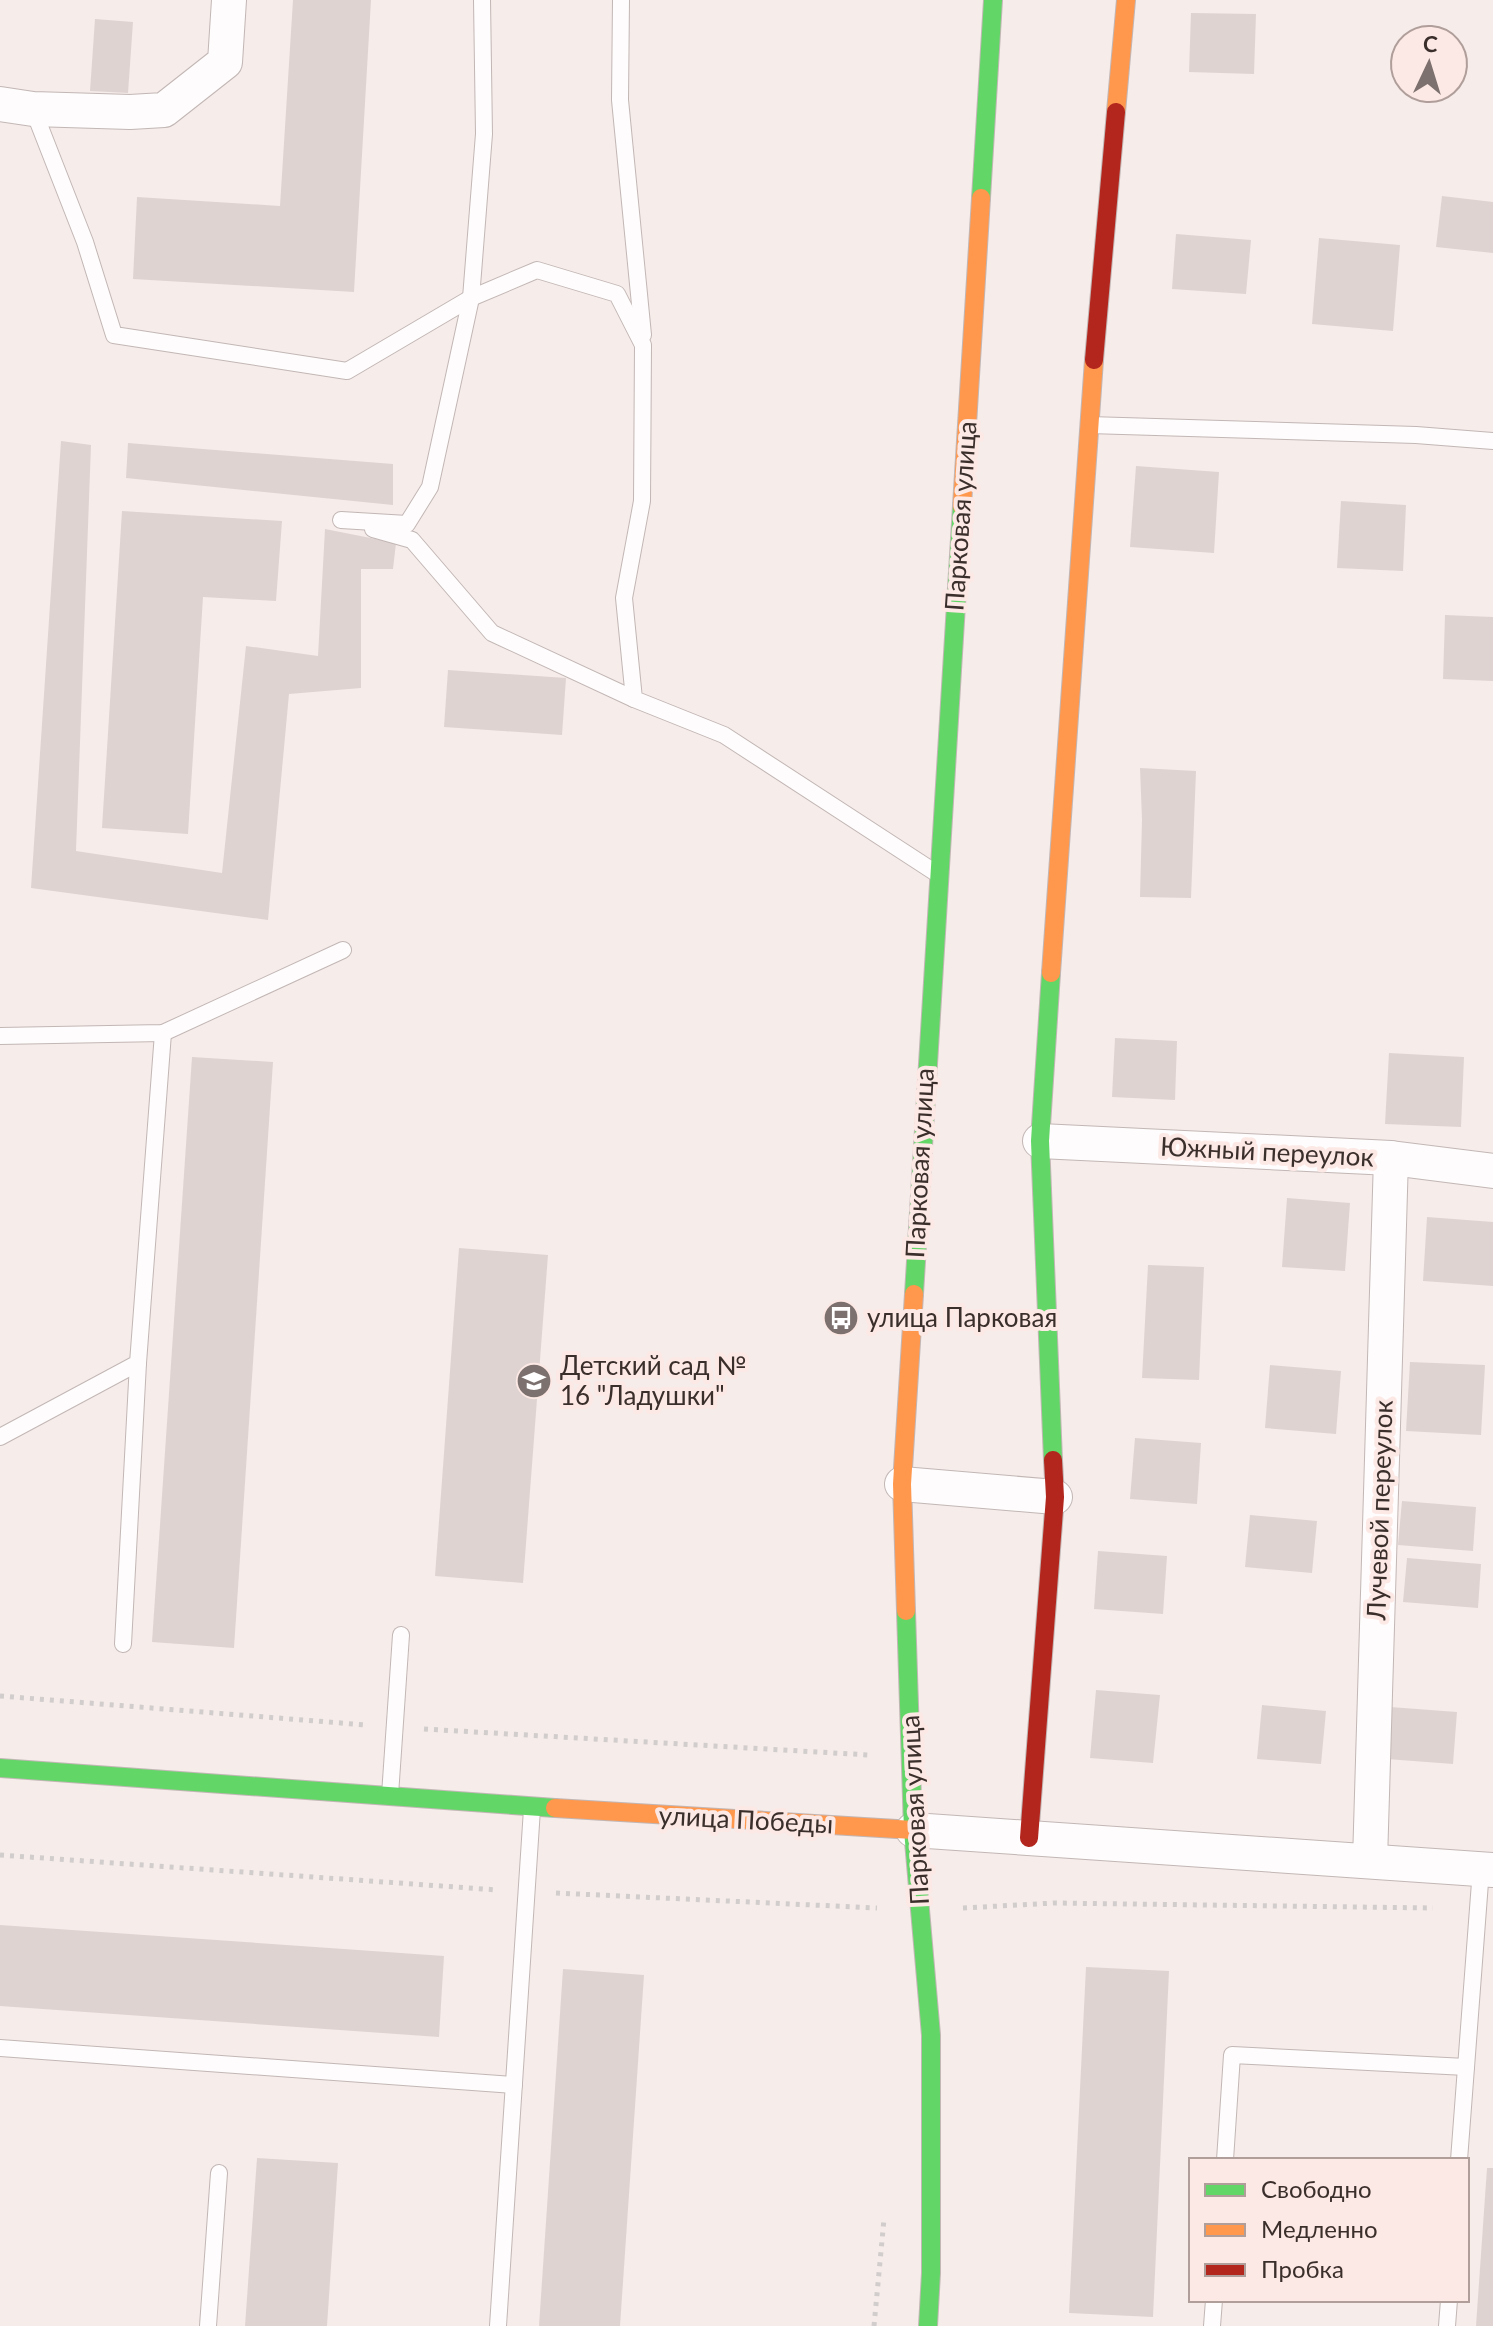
<svg xmlns="http://www.w3.org/2000/svg" width="1493" height="2326" viewBox="0 0 1493 2326" font-family="Lato,sans-serif">
<style>
.building{fill:#dfd3d1}
.lines{fill:none;stroke-linecap:round;stroke-linejoin:round}
.lane-casing{stroke:#c2b7b5;stroke-width:18}
.street-casing{stroke:#c2b7b5;stroke-width:36}
.fast-casing{stroke:#c2b7b5;stroke-width:20}
.slow-casing{stroke:#c2b7b5;stroke-width:20}
.jam-casing{stroke:#c2b7b5;stroke-width:20}
.path{stroke:#d1cdcd;stroke-width:5;stroke-dasharray:4 6;stroke-linecap:butt}
.lane{stroke:#fefcfc;stroke-width:16}
.street{stroke:#fefcfc;stroke-width:34}
.fast{stroke:#63d668;stroke-width:18}
.slow{stroke:#ff974d;stroke-width:18}
.jam{stroke:#b3261e;stroke-width:18}
.labels{text-anchor:middle;stroke-width:8;stroke-linejoin:round;paint-order:stroke}
.street-label{font-size:26px;fill:#3b2f2c;stroke:#fce8e4}
.poi-label{font-size:26px;fill:#3b2f2c;stroke:#fce8e4;text-anchor:start}
</style>
<rect width="100%" height="100%" fill="#f6ecea"/>
<g class="building">
<path d="M 293,0 L 371,0 L 354,292 L 133,279 L 137,197 L 280,206 Z"/>
<path d="M 1191,13 L 1256,14 L 1254,74 L 1189,72 Z"/>
<path d="M 95,19 L 133,22 L 128,93 L 90,91 Z"/>
<path d="M 1442,196 L 1493,202 L 1493,253 L 1436,247 Z"/>
<path d="M 1176,234 L 1251,240 L 1246,294 L 1172,289 Z"/>
<path d="M 1319,238 L 1400,245 L 1393,331 L 1312,324 Z"/>
<path d="M 61,441 L 91,445 L 76,851 L 222,873 L 246,646 L 318,656 L 325,529 L 396,543 L 393,569 L 361,569 L 361,688 L 289,694 L 268,920 L 31,888 Z"/>
<path d="M 128,443 L 393,464 L 393,505 L 126,478 Z"/>
<path d="M 1136,466 L 1219,472 L 1214,553 L 1130,547 Z"/>
<path d="M 1341,501 L 1406,505 L 1403,571 L 1337,568 Z"/>
<path d="M 122,511 L 282,521 L 276,601 L 203,597 L 188,834 L 102,828 Z"/>
<path d="M 1445,615 L 1493,617 L 1493,681 L 1443,679 Z"/>
<path d="M 448,670 L 566,678 L 562,735 L 444,727 Z"/>
<path d="M 1140,768 L 1196,771 L 1191,898 L 1140,897 L 1142,820 Z"/>
<path d="M 1115,1038 L 1177,1041 L 1175,1100 L 1112,1097 Z"/>
<path d="M 1389,1053 L 1464,1057 L 1461,1127 L 1385,1124 Z"/>
<path d="M 192,1057 L 273,1062 L 234,1648 L 152,1642 Z"/>
<path d="M 1287,1198 L 1350,1203 L 1345,1271 L 1282,1267 Z"/>
<path d="M 1427,1217 L 1493,1222 L 1493,1286 L 1423,1281 Z"/>
<path d="M 459,1248 L 548,1255 L 523,1583 L 435,1576 Z"/>
<path d="M 1148,1265 L 1204,1267 L 1199,1380 L 1142,1378 Z"/>
<path d="M 1410,1362 L 1485,1365 L 1481,1435 L 1406,1431 Z"/>
<path d="M 1270,1365 L 1341,1371 L 1336,1434 L 1265,1428 Z"/>
<path d="M 1135,1438 L 1201,1443 L 1197,1504 L 1130,1499 Z"/>
<path d="M 1402,1501 L 1476,1507 L 1473,1551 L 1398,1545 Z"/>
<path d="M 1250,1515 L 1317,1521 L 1312,1573 L 1245,1567 Z"/>
<path d="M 1098,1551 L 1167,1556 L 1163,1614 L 1094,1609 Z"/>
<path d="M 1407,1558 L 1481,1564 L 1478,1608 L 1403,1602 Z"/>
<path d="M 1096,1690 L 1160,1695 L 1153,1763 L 1090,1758 Z"/>
<path d="M 1262,1705 L 1326,1711 L 1321,1764 L 1257,1759 Z"/>
<path d="M 1390,1707 L 1457,1712 L 1453,1764 L 1387,1759 Z"/>
<path d="M 0,1925 L 444,1956 L 439,2037 L 0,2006 Z"/>
<path d="M 1086,1967 L 1169,1971 L 1153,2317 L 1069,2313 Z"/>
<path d="M 563,1969 L 644,1975 L 620,2326 L 539,2326 Z"/>
<path d="M 257,2158 L 338,2163 L 327,2326 L 245,2326 Z"/>
<path d="M 1487,2168 L 1493,2168 L 1493,2326 L 1476,2326 Z"/>
</g>
<g class="lines">
<defs>
<g id="lane">
<path d="M 621,0 L 620,100 L 643,335"/>
<path d="M 33,109 L 85,242 L 114,335 L 347,371 L 471,298 L 537,270 L 617,294 L 643,345 L 642,501 L 624,598 L 634,699 L 724,735 L 936,873"/>
<path d="M 1089,425 L 1416,435 L 1493,441"/>
<path d="M 341,520 L 407,524 L 430,487 L 471,298 L 484,134 L 482,0"/>
<path d="M 373,529 L 412,540 L 492,633 L 634,699"/>
<path d="M 0,1036 L 163,1033 L 343,950"/>
<path d="M 0,1437 L 138,1363 L 163,1033"/>
<path d="M 123,1644 L 138,1363"/>
<path d="M 390,1795 L 401,1635"/>
<path d="M 0,2048 L 514,2085"/>
<path d="M 1225,2160 L 1232,2055 L 1466,2067"/>
<path d="M 1459,2160 L 1481,1869"/>
<path d="M 208,2326 L 219,2173"/>
<path d="M 498,2326 L 532,1809"/>
<path d="M 1212,2326 L 1214,2300"/>
<path d="M 1447,2326 L 1449,2300"/>
</g>
<g id="street">
<path d="M 0,104 L 33,109 L 130,112 L 164,110 L 225,62 L 229,0"/>
<path d="M 1040,1141 L 1391,1158 L 1493,1171"/>
<path d="M 902,1484 L 1055,1497"/>
<path d="M 913,1830 L 1493,1870"/>
<path d="M 1370,1861 L 1391,1158"/>
</g>
<g id="fast">
<path d="M 981,198 L 993,0"/>
<path d="M 1051,973 L 1040,1141 L 1053,1460"/>
<path d="M 914,1294 L 962,506"/>
<path d="M 906,1611 L 913,1830 L 931,2035 L 931,2273 L 928,2326"/>
<path d="M 0,1768 L 555,1808"/>
</g>
<g id="slow">
<path d="M 1116,112 L 1126,0"/>
<path d="M 962,506 L 981,198"/>
<path d="M 1051,973 L 1094,360"/>
<path d="M 906,1611 L 902,1484 L 914,1294"/>
<path d="M 555,1808 L 913,1830"/>
</g>
<g id="jam">
<path d="M 1094,360 L 1116,112"/>
<path d="M 1029,1838 L 1055,1497 L 1053,1460"/>
</g>
</defs>
<use href="#lane" class="lane-casing"/>
<use href="#street" class="street-casing"/>
<use href="#fast" class="fast-casing"/>
<use href="#slow" class="slow-casing"/>
<use href="#jam" class="jam-casing"/>
<g class="path">
<path d="M 0,1696 L 366,1725"/>
<path d="M 424,1729 L 869,1755"/>
<path d="M 0,1855 L 498,1890"/>
<path d="M 556,1893 L 877,1908"/>
<path d="M 963,1908 L 1054,1903 L 1433,1908"/>
<path d="M 874,2326 L 884,2219"/>
</g>
<use href="#lane" class="lane"/>
<use href="#street" class="street"/>
<use href="#fast" class="fast"/>
<use href="#slow" class="slow"/>
<use href="#jam" class="jam"/>
</g>
<defs>
<symbol id="bus-disc" viewBox="-11 -11 22 22"><circle r="9.5" fill="#7c716e" stroke="#fce8e4"/><path d="M-5-6H5V4H4V6H2V4H-2V6H-4V4H-5ZM-3.5-4V0h7V-4ZM-3.5 1.2v1.5H-2V1.2ZM2 1.2v1.5H3.5V1.2Z" fill="#fff"/></symbol>
<symbol id="school-disc" viewBox="-11 -11 22 22"><circle r="9.5" fill="#7c716e" stroke="#fce8e4"/><path d="M0-5L7-2L0 1L-7-2ZM-4 1L0 2.5L4 1V4Q0 6-4 4Z" fill="#fff"/></symbol>
</defs>
<g fill-rule="evenodd">
<use href="#bus-disc" x="821" y="1298" width="40" height="40"/>
<use href="#school-disc" x="514" y="1361" width="40" height="40"/>
</g>
<g class="labels">
<g class="street-label">
<text transform="translate(961 516) rotate(-86)" y="9">Парковая улица</text>
<text transform="translate(1267 1152) rotate(3)" y="9">Южный переулок</text>
<text transform="translate(920 1163) rotate(-87)" y="9">Парковая улица</text>
<text transform="translate(1380 1510) rotate(-88)" y="9">Лучевой переулок</text>
<text transform="translate(915 1810) rotate(-93)" y="9">Парковая улица</text>
<text transform="translate(746 1820) rotate(3)" y="9">улица Победы</text>
</g>
<g class="poi-label">
<text x="867" y="1327">улица Парковая</text>
<text x="560" y="1375">Детский сад №<tspan x="560" dy="30">16 "Ладушки"</tspan></text>
</g>
</g>
<rect x="1189" y="2158" width="280" height="144" fill="#fce8e4" stroke="#af9e9a" stroke-width="2"/>
<rect x="1205" y="2184" width="40" height="12" fill="#63d668" stroke="#af9e9a" stroke-width="2"/>
<text x="1261" y="2198" font-size="24" fill="#3b2f2c">Свободно</text>
<rect x="1205" y="2224" width="40" height="12" fill="#ff974d" stroke="#af9e9a" stroke-width="2"/>
<text x="1261" y="2238" font-size="24" fill="#3b2f2c">Медленно</text>
<rect x="1205" y="2264" width="40" height="12" fill="#b3261e" stroke="#af9e9a" stroke-width="2"/>
<text x="1261" y="2278" font-size="24" fill="#3b2f2c">Пробка</text>
<g transform="translate(1429 64) rotate(4)"><circle r="38" fill="#fce8e4" stroke="#af9e9a" stroke-width="2"/>
<path d="M0-6L14 30L0 20L-14 30Z" fill="#7c716e"/>
<text y="-12" font-size="22" font-weight="bold" text-anchor="middle" fill="#3b2f2c">С</text>
</g>
</svg>
